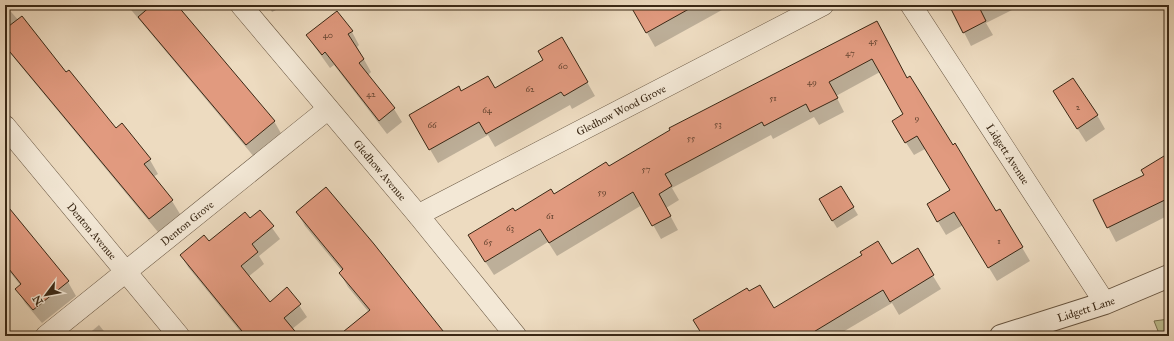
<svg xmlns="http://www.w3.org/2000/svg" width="1174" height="341" viewBox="0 0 1174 341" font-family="'IM FELL Great Primer',serif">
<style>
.green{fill:#bdbe8f;stroke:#7c7352}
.shadow{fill:#0003}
.building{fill:#e19a7f;stroke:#3a2815}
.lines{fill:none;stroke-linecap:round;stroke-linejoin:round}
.minor-casing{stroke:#675540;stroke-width:22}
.tertiary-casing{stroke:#675540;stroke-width:24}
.minor{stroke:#f3e8d6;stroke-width:21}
.tertiary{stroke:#f3e8d6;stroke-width:22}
.labels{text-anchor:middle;stroke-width:4;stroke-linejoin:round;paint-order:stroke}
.number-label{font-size:9px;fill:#644430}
.street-label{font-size:11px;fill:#3a2815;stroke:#f3e8d6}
</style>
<rect width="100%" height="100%" fill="#eddbc0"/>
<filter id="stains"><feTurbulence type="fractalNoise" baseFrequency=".005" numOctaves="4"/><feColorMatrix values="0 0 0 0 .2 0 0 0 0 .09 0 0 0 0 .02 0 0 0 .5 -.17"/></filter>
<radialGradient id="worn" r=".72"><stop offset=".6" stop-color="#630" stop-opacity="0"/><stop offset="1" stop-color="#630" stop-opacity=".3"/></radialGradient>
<path class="green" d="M 1169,319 L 1169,336 L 1160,336 L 1154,321 Z"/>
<g class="shadow">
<path d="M 5,5 L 115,130 L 122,124 L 150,160 L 158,174 L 153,177 L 172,201 L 180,214 L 158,232 L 5,47 Z"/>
<path d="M 127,5 L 176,5 L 274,121 L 282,135 L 255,158 Z"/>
<path d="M 268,5 L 286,5 L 272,12 Z"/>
<path d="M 290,5 L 299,5 L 292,9 Z"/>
<path d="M 638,5 L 731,5 L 655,47 L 633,8 Z"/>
<path d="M 950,5 L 1022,5 L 986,23 L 993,35 L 971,46 Z"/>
<path d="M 876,22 L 907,79 L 996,212 L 1000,210 L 1030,261 L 997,281 L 963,225 L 946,235 L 928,205 L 951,191 L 925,149 L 914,155 L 901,135 L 904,115 L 880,72 L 836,96 L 844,112 L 819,125 L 814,117 L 773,139 L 771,135 L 672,188 L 679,200 L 666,208 L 678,230 L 661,239 L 642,205 L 557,256 L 548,242 L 494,275 L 477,249 L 514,212 L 554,195 L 608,167 Z"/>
<path d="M 352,32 L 359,45 L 357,47 L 371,72 L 368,75 L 394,109 L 402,122 L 387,134 L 334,65 L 330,68 L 307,36 Z"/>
<path d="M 562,38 L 595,96 L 572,109 L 570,105 L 495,147 L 488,135 L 438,163 L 410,115 L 461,92 L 494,89 L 544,60 Z"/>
<path d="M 1054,92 L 1097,115 L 1105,129 L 1086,142 Z"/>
<path d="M 1169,154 L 1169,215 L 1116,242 L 1094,200 L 1145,175 Z"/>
<path d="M 841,187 L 858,215 L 837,228 L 820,200 Z"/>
<path d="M 5,206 L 68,282 L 76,296 L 42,323 L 25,303 L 17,289 L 21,286 L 5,266 Z"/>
<path d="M 260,211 L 280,239 L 259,256 L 264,264 L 248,277 L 269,303 L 290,292 L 307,317 L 292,329 L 298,336 L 244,336 L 188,267 L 181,255 L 209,243 L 250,220 Z"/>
<path d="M 297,212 L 447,336 L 396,336 L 387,334 L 348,287 L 340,273 L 342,271 L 305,226 Z"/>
<path d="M 917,250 L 941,289 L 899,315 L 892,303 L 836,336 L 704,336 L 891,266 Z"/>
<path d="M 99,325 L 108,336 L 86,336 Z"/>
</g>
<g class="building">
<path d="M 152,5 L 177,5 L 275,121 L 246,145 L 138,17 Z"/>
<path d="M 630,5 L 696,5 L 646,33 Z"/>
<path d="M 949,5 L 978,5 L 986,21 L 963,33 Z"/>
<path d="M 337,11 L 353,31 L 348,34 L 364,59 L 359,63 L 395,108 L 379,121 L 325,52 L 322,55 L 306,35 Z"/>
<path d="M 22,16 L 66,72 L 69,70 L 116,128 L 122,123 L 151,159 L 144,164 L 173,200 L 149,219 L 5,46 L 5,29 Z"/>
<path d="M 877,21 L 907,78 L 910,76 L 953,145 L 955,143 L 996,211 L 1000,209 L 1023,247 L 988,268 L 954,212 L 937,222 L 927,204 L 950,190 L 917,136 L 905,143 L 892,121 L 903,114 L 872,59 L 829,82 L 838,98 L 810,112 L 806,104 L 764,126 L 762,122 L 665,174 L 672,186 L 659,194 L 671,216 L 652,226 L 633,192 L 549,243 L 540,229 L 485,262 L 468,235 L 513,208 L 515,211 L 551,189 L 554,194 L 606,162 L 609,166 L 670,130 L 669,128 Z"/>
<path d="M 562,37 L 588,82 L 564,96 L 561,92 L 486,134 L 479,122 L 429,150 L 409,115 L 459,86 L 461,91 L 488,76 L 495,88 L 543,60 L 538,51 Z"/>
<path d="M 1073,78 L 1098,115 L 1077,129 L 1053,91 Z"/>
<path d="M 1169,153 L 1169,198 L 1107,228 L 1093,200 L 1144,175 L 1141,170 Z"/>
<path d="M 841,186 L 854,207 L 832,221 L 819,199 Z"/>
<path d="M 326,187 L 374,244 L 447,336 L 338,336 L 370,310 L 339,273 L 343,269 L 296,212 Z"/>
<path d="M 5,203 L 69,281 L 33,310 L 15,289 L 21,284 L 5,264 Z"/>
<path d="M 260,210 L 274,226 L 252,244 L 258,252 L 241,266 L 270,302 L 287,287 L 301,304 L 284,318 L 299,336 L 246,336 L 180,255 L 204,235 L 209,241 L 245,212 L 250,218 Z"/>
<path d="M 878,241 L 892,264 L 918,248 L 934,275 L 890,302 L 883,290 L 807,336 L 703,336 L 693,320 L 747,288 L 749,291 L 760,285 L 774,308 L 862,255 L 860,252 Z"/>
</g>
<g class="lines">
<defs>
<g id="minor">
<path d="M 241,5 L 418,215 L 516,336"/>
<path d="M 911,5 L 1105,303"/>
<path d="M 5,126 L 179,336"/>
<path d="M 418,215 L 823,5"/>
<path d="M 46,336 L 328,109"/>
</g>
<path id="tertiary" d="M 1001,336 L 1105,303 L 1169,276"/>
</defs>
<use href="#minor" class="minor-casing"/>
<use href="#tertiary" class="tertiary-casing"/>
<use href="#minor" class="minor"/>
<use href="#tertiary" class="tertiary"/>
</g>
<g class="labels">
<g class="number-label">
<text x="328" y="38">40</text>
<text x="873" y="44">45</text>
<text x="850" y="56">47</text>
<text x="563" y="69">60</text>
<text x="812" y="85">49</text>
<text x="530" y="92">62</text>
<text x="371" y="97">42</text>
<text x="773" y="101">51</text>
<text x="1078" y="110">2</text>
<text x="487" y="113">64</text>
<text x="917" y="121">9</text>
<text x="718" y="127">53</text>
<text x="432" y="128">66</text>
<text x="691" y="141">55</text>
<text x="646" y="172">57</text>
<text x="602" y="195">59</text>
<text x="550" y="219">61</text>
<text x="510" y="231">63</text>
<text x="999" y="244">1</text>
<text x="488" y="245">65</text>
</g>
<g class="street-label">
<text transform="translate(621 110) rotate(-27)" y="4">Gledhow Wood Grove</text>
<text transform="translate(1008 154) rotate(57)" y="4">Lidgett Avenue</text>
<text transform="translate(380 170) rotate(50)" y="4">Gledhow Avenue</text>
<text transform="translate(187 223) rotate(-39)" y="4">Denton Grove</text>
<text transform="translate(92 231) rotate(50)" y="4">Denton Avenue</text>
<text transform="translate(1086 309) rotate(-18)" y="4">Lidgett Lane</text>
</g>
</g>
<rect width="1174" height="341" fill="none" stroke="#eddbc0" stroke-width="20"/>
<rect x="6" y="6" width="1162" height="329" fill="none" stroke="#3a2815" stroke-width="2"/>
<rect x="10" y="10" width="1154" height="321" fill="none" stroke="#3a2815"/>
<g transform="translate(46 295) rotate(238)" stroke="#f3e8d6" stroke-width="3" paint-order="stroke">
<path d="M0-3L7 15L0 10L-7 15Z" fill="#3a2815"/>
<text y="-6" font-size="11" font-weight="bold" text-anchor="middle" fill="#3a2815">N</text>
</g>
<rect width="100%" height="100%" filter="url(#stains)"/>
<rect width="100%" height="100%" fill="url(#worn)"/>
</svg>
